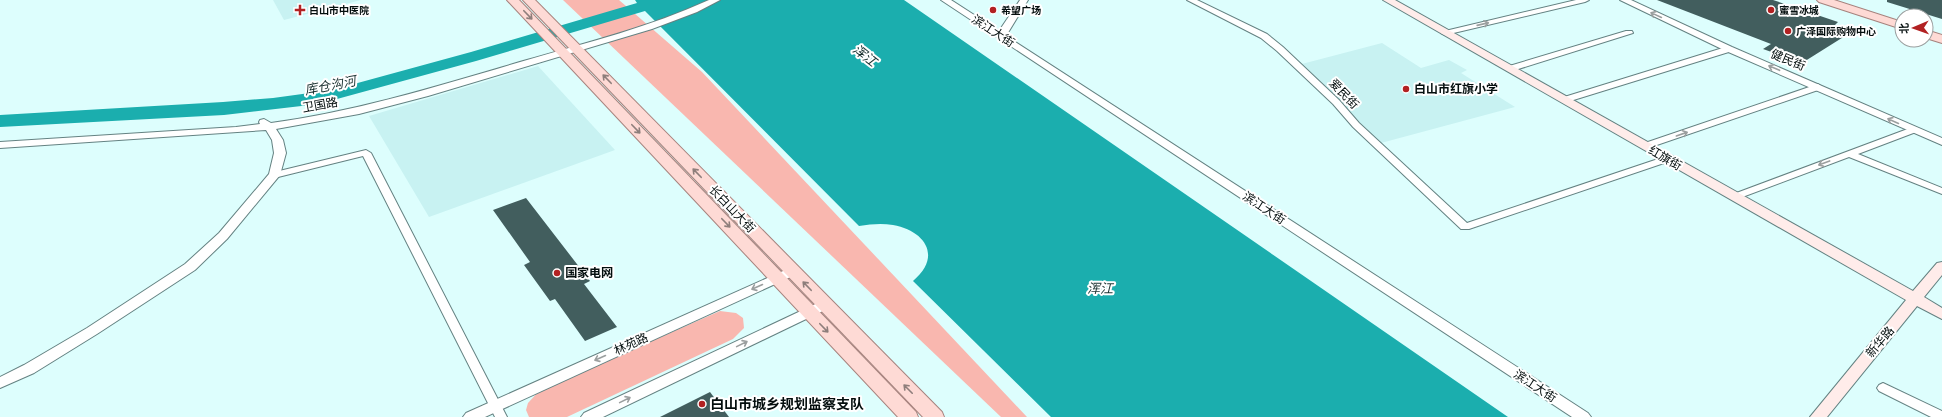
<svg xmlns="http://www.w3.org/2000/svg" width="1942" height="417" viewBox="0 0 1942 417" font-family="Mulish,'Noto Sans SC',sans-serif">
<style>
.built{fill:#c8f2f2}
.green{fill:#f9b7af}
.water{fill:#1baeae}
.building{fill:#425e5e}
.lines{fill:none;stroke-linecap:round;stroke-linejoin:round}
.minor-casing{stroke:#648282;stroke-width:2}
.tertiary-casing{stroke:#648282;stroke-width:2}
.secondary-casing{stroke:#648282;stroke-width:2}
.primary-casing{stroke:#a6827d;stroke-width:2}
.minor{fill:#fff;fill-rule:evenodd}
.tertiary{fill:#fff;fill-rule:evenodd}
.secondary{fill:#ffecea;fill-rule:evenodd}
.primary{fill:#fedad5;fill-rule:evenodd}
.oneway{stroke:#8e7e7b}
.oneway2{stroke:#9b9f9f}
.poi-dot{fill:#b22122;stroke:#fff;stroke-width:1.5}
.labels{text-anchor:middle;stroke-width:4;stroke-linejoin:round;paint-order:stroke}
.far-poi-label{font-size:10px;font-weight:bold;fill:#040e0e;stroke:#fff;text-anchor:start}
.street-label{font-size:12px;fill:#040e0e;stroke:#fff}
.poi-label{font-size:12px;font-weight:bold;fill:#040e0e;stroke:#fff;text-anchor:start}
.water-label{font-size:13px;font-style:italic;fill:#1a3130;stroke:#fff}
.near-poi-label{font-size:14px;font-weight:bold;fill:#040e0e;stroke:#fff;text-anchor:start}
</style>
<rect width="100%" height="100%" fill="#ddfefd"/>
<g class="built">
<path d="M 273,0 L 361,0 L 284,20 Z"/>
<path d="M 1382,43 L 1421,68 L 1449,60 L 1467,70 L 1461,73 L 1515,107 L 1381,143 L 1298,65 Z"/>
<path d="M 538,66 L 615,150 L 429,217 L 369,116 Z"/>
</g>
<g class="green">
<path d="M 563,0 L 619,0 L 702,72 L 1027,417 L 1001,417 Z"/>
<path d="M 720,311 L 736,313 L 743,318 L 744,328 L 733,339 L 567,417 L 529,417 L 526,410 L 528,403 L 540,390 Z"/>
</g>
<path class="water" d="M 635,0 L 904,0 L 1508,417 L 1051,417 L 913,281 C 942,257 926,231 893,225 C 882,223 871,224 859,226 L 645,11 L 476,61 L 337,99 L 310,105 L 224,115 L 0,127 L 0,115 L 223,102 L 273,98 L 317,92 L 343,87 L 471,52 L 637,3 Z"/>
<g class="building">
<path d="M 1657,0 L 1773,0 L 1838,22 L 1834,26 L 1845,36 L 1802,63 L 1763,49 L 1771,44 Z"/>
<path d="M 1887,0 L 1942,0 L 1942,19 L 1887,2 Z"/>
<path d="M 526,198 L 590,281 L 584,284 L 617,327 L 585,341 L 555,299 L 550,301 L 524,265 L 530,262 L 493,210 Z"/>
<path d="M 710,392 L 729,417 L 660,417 Z"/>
</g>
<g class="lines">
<defs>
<g id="minor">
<path d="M 1187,0 L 1197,0 L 1267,34 L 1283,47 L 1339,100 L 1359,123 L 1467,223 L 1664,157 L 1670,157 L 1672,159 L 1670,161 L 1469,229 L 1461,229 L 1353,127 L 1333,104 L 1277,51 L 1261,38 Z"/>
<path d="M 1576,0 L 1589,0 L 1585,2 L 1445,35 L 1441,33 L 1445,31 Z"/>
<path d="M 1626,31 L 1632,31 L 1633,33 L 1512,71 L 1509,71 L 1505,69 L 1506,67 Z"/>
<path d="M 1726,47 L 1729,47 L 1733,49 L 1732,51 L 1567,102 L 1564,103 L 1560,100 L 1561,98 Z"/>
<path d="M 1818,84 L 1822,87 L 1821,89 L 1648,148 L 1645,149 L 1640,146 L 1642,144 Z"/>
<path d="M 1913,127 L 1918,130 L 1916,132 L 1858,154 L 1942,188 L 1942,194 L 1849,157 L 1737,199 L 1731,199 L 1729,197 L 1731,195 Z"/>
<path d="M 366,150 L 371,153 L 507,417 L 495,417 L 363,156 L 274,178 L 269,175 L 271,173 Z"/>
<path d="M 1883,383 L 1942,411 L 1942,417 L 1931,417 L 1879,391 L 1877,388 L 1879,385 Z"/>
</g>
<g id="tertiary">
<path d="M 709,0 L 720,0 L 697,12 L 652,29 L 428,96 L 359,114 L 276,129 L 283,140 L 286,153 L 280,175 L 227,239 L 195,270 L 97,334 L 34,373 L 0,388 L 0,377 L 24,365 L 87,328 L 185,264 L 219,233 L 269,174 L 274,153 L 272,140 L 266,130 L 0,148 L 0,142 L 236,127 L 260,124 L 259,122 L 260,120 L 264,119 L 271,123 C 359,111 442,85 527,60 C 589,42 650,27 709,0 Z"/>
<path d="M 941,0 L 951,0 L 999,31 L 1020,0 L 1028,0 L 1006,36 L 1588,413 L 1591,417 L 1572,417 Z"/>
<path d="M 1620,0 L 1631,0 L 1732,47 L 1942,138 L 1942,145 L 1726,51 Z"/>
<path d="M 792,267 L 797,268 L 798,271 L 797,274 L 485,417 L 463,417 L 466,413 Z"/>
<path d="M 824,300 L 829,302 L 831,305 L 829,308 L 603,417 L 581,417 L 584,413 Z"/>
</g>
<path id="secondary" d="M 1383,0 L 1395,0 L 1913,291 L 1937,263 L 1942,262 L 1942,275 L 1924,297 L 1942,308 L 1942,319 L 1917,306 L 1827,417 L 1810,417 L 1906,300 Z"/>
<g id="primary">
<path d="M 507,0 L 519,0 L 916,412 L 918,417 L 898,417 Z"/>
<path d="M 523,0 L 535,0 L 942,412 L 944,417 L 923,417 Z"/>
<path d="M 1817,0 L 1834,0 L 1902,22 L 1902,29 L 1819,2 Z"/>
<path d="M 1926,30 L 1942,35 L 1942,43 L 1926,38 Z"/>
</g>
</defs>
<use href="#minor" class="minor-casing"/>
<use href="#tertiary" class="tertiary-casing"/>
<use href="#secondary" class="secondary-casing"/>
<use href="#primary" class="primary-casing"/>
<use href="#minor" class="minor"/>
<use href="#tertiary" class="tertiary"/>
<use href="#secondary" class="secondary"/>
<use href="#primary" class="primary"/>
</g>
<defs><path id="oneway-shaft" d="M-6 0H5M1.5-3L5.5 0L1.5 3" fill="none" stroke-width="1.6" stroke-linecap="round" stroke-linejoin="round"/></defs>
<g class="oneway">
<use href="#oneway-shaft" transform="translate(528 15) rotate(46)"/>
<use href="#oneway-shaft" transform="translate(607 79) rotate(-134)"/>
<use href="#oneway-shaft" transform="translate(636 129) rotate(46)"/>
<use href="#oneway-shaft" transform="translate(697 173) rotate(-134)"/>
<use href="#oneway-shaft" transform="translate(726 223) rotate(46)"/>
<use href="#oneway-shaft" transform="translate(807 286) rotate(-134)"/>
<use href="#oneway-shaft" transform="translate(824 328) rotate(46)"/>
<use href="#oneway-shaft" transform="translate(908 389) rotate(-135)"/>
</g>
<g class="oneway2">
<use href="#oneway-shaft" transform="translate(1656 15) rotate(-155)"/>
<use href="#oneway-shaft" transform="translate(1483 24) rotate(-13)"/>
<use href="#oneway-shaft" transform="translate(1774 68) rotate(-157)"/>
<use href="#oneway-shaft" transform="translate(1893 121) rotate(-156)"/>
<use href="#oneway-shaft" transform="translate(1682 134) rotate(-19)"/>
<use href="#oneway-shaft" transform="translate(1824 163) rotate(160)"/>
<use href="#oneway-shaft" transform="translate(757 287) rotate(156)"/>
<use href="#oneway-shaft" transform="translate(742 344) rotate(-26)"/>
<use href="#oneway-shaft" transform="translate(600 358) rotate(156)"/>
<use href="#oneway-shaft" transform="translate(625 400) rotate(-26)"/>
</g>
<g class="poi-dot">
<path d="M298 4h4v4h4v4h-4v4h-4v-4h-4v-4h4z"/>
<circle cx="993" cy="10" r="4"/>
<circle cx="1771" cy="10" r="4"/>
<circle cx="1788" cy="31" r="4"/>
<circle cx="1406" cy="89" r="4"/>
<circle cx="557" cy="273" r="4"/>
<circle cx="702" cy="404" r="4"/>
</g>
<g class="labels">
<g class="far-poi-label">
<text x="309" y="14">白山市中医院</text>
<text x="1001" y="14">希望广场</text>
<text x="1779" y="14">蜜雪冰城</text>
<text x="1796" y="35">广泽国际购物中心</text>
</g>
<g class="street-label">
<text transform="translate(993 31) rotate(33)" y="4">滨江大街</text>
<text transform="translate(1788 60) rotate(23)" y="4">健民街</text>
<text transform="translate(1344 94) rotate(46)" y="4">爱民街</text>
<text transform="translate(320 105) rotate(-10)" y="4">卫国路</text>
<text transform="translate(1665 158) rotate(30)" y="4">红旗街</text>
<text transform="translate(1264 208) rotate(33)" y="4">滨江大街</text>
<text transform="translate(732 209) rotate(46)" y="4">长白山大街</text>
<text transform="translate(1880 342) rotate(-50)" y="4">新华路</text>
<text transform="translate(631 344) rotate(-24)" y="4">林苑路</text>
<text transform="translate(1535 386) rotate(33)" y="4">滨江大街</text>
</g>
<g class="poi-label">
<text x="1414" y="93">白山市红旗小学</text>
<text x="565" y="277">国家电网</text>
</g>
<g class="water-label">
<text transform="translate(865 55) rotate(38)" y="5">浑江</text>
<text transform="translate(330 85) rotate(-11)" y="5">库仓沟河</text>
<text x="1100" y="293">浑江</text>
</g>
<g class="near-poi-label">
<text x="710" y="409">白山市城乡规划监察支队</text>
</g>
</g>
<g transform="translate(1914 28) rotate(268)"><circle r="19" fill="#ffffff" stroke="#9b9f9f"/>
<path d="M0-3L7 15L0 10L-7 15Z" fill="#b22122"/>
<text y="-6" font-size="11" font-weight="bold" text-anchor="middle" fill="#040e0e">北</text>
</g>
</svg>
